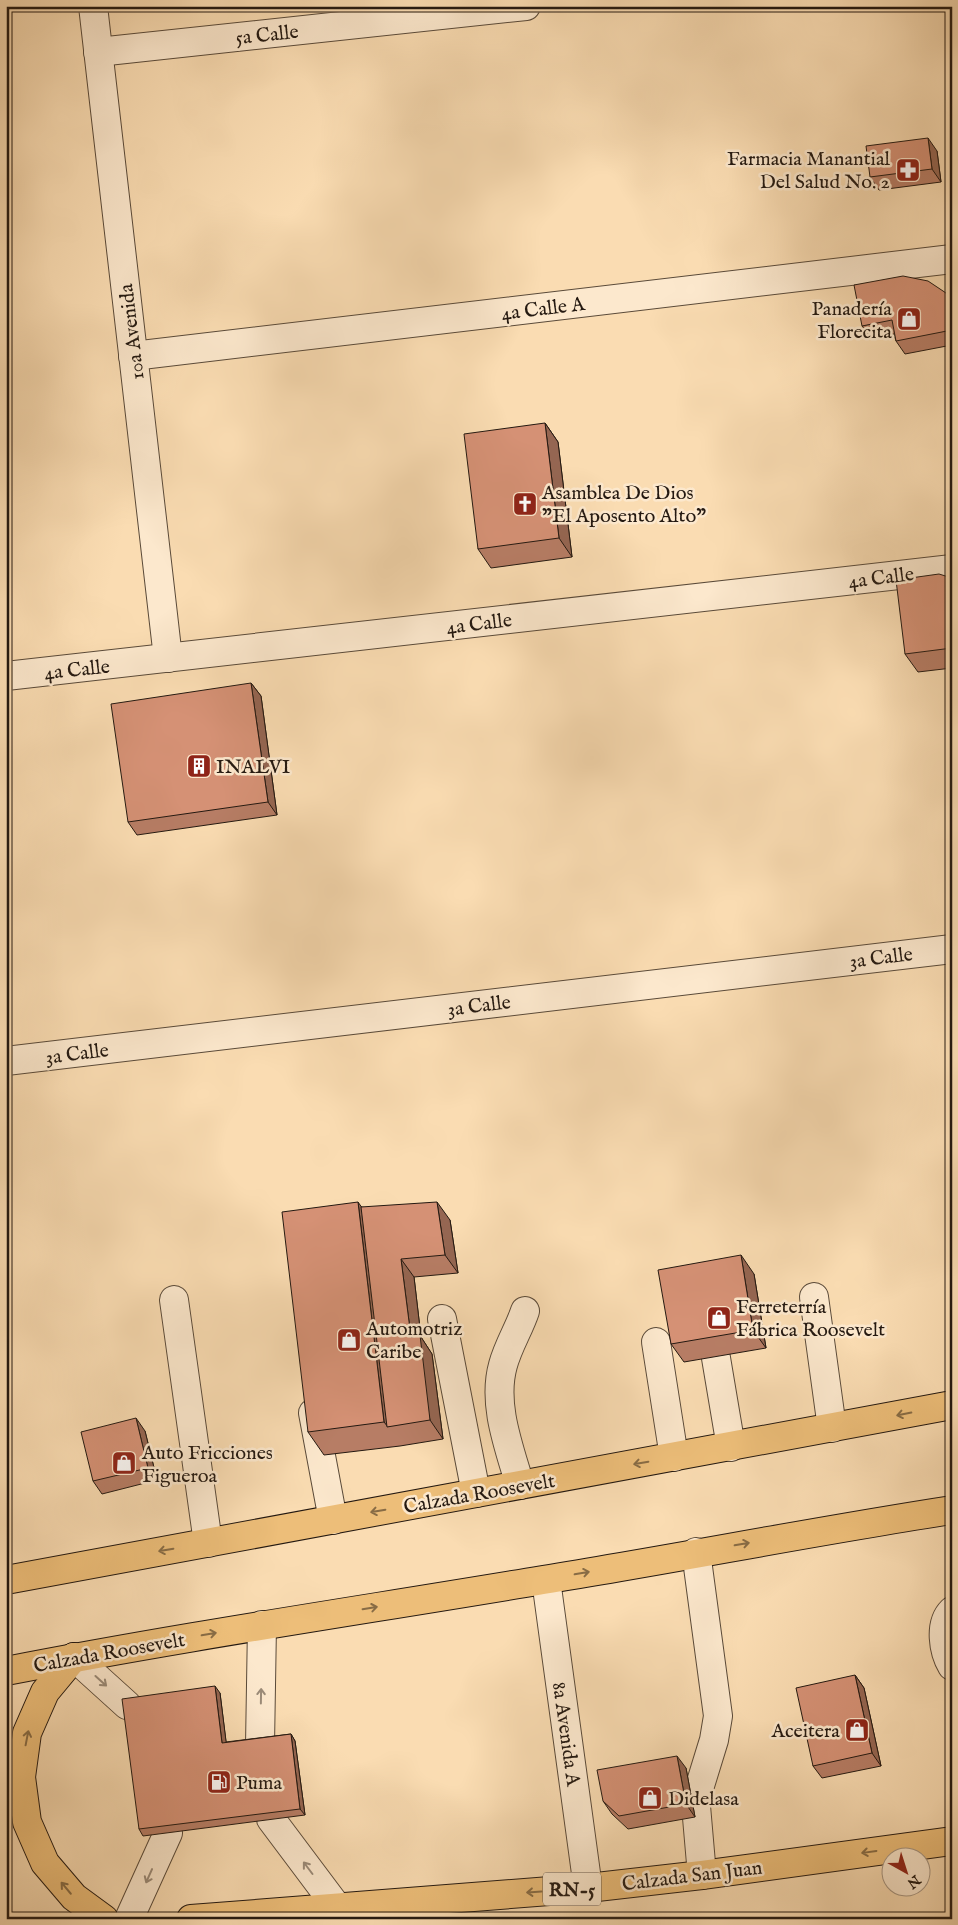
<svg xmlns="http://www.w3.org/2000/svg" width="958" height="1925" viewBox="0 0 958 1925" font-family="'IM FELL English',serif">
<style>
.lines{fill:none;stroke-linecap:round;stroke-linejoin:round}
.minor-casing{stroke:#5a4a39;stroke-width:30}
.major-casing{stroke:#241911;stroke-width:30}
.highway-casing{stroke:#241911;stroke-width:30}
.minor{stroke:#fce8cd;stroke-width:28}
.major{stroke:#edbe79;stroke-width:28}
.highway{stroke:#edbe79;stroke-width:28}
.wall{fill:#b77d65;stroke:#241911}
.shaded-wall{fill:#956652;stroke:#241911}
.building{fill:#d59175;stroke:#241911}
.oneway{stroke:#886c45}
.oneway2{stroke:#9b8b78}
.labels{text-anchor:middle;stroke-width:5;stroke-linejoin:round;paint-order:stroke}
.shield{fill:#fce8cd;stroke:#655749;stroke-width:1}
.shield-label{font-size:19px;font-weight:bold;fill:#241911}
.street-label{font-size:20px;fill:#241911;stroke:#fce8cd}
.poi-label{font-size:20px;fill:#241911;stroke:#fce8cd;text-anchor:start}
</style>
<rect width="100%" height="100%" fill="#fadcb2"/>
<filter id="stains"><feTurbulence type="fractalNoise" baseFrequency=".004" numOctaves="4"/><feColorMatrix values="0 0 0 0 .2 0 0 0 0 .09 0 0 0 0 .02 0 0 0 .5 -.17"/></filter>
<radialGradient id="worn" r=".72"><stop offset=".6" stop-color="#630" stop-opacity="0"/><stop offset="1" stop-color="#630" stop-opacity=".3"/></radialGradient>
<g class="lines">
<defs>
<g id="minor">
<path d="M 93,6 L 168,658"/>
<path d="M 98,52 L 526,6"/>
<path d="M 133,356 L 952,259"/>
<path d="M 6,676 L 952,569"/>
<path d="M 6,1061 L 952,949"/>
<path d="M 814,1297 L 832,1428"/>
<path d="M 174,1300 L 208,1543"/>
<path d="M 442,1319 L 476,1493"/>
<path d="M 656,1342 L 674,1457"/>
<path d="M 716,1358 L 731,1447"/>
<path d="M 313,1413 L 333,1520"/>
<path d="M 520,1485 C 509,1447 492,1404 503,1365 C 508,1346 519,1329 525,1311"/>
<path d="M 696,1552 L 718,1716 L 714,1740 L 698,1792 L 696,1806 L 702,1875"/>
<path d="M 546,1580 L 588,1888"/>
<path d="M 952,1611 C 939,1624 943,1651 952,1666"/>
<path d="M 74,1657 L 127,1705"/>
<path d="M 260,1745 L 262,1625"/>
<path d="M 271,1819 L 337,1907"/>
<path d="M 129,1919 L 168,1833"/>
</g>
<path id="major" d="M 191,1919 L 588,1888 L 702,1875 L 952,1841"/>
<g id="highway">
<path d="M 6,1580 L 952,1405"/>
<path d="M 74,1657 L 45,1692 L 27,1733 L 21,1777 L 27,1822 L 45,1863 L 74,1897 L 104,1919"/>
<path d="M 6,1671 C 185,1636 364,1610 543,1580 C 680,1558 815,1531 952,1510"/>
</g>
</defs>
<use href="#minor" class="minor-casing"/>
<use href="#major" class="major-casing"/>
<use href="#highway" class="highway-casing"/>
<use href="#minor" class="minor"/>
<use href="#major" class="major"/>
<use href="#highway" class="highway"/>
</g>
<g class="wall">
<path d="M 937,151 L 941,182 L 879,190 L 870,177 Z"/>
<path d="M 952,302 L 952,345 L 905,354 L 896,341 L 894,334 L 871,338 L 862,326 Z"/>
<path d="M 545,423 L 558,442 L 572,557 L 491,568 L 478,549 Z"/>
<path d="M 952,578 L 952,668 L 918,672 L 905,654 Z"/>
<path d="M 251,683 L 261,696 L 277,815 L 137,835 L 128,822 Z"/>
<path d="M 361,1207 L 450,1220 L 458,1273 L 414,1277 L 421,1337 L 432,1354 L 443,1439 L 400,1446 L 324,1455 L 308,1432 Z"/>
<path d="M 754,1274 L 766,1348 L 684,1362 L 671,1344 Z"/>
<path d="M 145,1431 L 157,1480 L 102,1494 L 93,1481 Z"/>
<path d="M 855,1675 L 864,1688 L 881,1766 L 822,1778 L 813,1766 Z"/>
<path d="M 220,1693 L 226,1742 L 291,1734 L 295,1741 L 305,1815 L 143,1836 L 139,1829 Z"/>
<path d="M 686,1768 L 695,1817 L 628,1829 L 612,1814 L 603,1801 Z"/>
</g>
<g class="shaded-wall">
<path d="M 928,138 L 937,151 L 941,182 L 932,169 Z"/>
<path d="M 545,423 L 558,442 L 572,557 L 559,538 Z"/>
<path d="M 251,683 L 261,696 L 277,815 L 268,802 Z"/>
<path d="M 358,1202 L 374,1225 L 388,1427 L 384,1422 Z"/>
<path d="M 437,1202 L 450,1220 L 458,1273 L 445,1255 Z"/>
<path d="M 741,1255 L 754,1274 L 766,1348 L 753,1330 Z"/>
<path d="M 401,1259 L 414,1277 L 421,1337 L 432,1354 L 443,1439 L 430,1420 L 411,1337 Z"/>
<path d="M 136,1418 L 145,1431 L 157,1480 L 148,1468 Z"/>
<path d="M 855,1675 L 864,1688 L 881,1766 L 872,1753 Z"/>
<path d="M 215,1686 L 220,1693 L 227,1749 L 222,1743 Z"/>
<path d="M 291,1734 L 295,1741 L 305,1815 L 300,1809 Z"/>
<path d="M 677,1756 L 686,1768 L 695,1817 L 686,1804 Z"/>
</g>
<g class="building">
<path d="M 928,138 L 932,169 L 870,177 L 866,146 Z"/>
<path d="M 903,276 L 928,281 L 946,293 L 952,304 L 952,330 L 896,341 L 892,320 L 862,326 L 854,285 Z"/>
<path d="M 545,423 L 559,538 L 478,549 L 464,434 Z"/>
<path d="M 939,574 L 952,578 L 952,648 L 905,654 L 896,580 Z"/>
<path d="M 251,683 L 268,802 L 128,822 L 111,704 Z"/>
<path d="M 358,1202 L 384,1422 L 308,1432 L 282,1212 Z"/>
<path d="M 437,1202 L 445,1255 L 401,1259 L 411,1337 L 420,1335 L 430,1420 L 387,1427 L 361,1207 Z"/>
<path d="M 741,1255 L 753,1330 L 671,1344 L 658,1270 Z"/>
<path d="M 136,1418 L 148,1468 L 93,1481 L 81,1432 Z"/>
<path d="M 855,1675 L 872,1753 L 813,1766 L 796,1688 Z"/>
<path d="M 215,1686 L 222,1743 L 291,1734 L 300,1809 L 139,1829 L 122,1699 Z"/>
<path d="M 677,1756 L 686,1804 L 619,1816 L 603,1801 L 597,1770 Z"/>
</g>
<defs><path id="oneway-shaft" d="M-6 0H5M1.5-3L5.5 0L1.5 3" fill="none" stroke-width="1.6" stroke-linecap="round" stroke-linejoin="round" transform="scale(1.25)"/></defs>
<g class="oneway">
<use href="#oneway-shaft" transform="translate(904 1414) rotate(169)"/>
<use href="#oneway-shaft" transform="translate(641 1463) rotate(170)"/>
<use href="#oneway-shaft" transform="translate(378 1511) rotate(170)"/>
<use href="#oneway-shaft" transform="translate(742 1544) rotate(-10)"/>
<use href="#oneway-shaft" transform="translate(166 1550) rotate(170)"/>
<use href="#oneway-shaft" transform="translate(582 1573) rotate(-10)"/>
<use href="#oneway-shaft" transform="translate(370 1608) rotate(-9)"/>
<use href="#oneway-shaft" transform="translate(209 1634) rotate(-10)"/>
<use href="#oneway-shaft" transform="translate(27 1738) rotate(-79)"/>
<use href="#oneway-shaft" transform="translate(869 1852) rotate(172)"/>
<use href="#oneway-shaft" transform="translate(66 1888) rotate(-130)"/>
<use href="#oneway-shaft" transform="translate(534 1892) rotate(176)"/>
</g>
<g class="oneway2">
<use href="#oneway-shaft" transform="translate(101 1681) rotate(42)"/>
<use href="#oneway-shaft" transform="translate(261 1696) rotate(-89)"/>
<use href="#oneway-shaft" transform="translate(308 1868) rotate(-127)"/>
<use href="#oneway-shaft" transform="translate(149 1876) rotate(114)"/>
</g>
<defs>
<symbol id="pharmacy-square" viewBox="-11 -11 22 22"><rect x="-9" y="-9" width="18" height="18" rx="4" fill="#8f2418" stroke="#fce8cd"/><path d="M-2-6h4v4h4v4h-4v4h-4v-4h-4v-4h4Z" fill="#fff"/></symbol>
<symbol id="shop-square" viewBox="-11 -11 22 22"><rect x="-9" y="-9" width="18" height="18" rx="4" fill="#8f2418" stroke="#fce8cd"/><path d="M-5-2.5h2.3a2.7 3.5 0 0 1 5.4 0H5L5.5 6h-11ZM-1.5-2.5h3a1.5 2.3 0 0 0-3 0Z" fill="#fff"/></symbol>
<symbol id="church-square" viewBox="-11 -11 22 22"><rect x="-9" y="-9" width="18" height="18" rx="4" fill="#8f2418" stroke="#fce8cd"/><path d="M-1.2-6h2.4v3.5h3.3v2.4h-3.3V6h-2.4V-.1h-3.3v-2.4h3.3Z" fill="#fff"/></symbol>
<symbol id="building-square" viewBox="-11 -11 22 22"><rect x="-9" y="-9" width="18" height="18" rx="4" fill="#8f2418" stroke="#fce8cd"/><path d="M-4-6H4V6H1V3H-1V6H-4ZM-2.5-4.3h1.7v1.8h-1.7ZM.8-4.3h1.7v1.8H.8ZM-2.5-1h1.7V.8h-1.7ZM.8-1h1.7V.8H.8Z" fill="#fff"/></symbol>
<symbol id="fuel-square" viewBox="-11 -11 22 22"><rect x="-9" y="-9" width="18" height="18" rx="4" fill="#8f2418" stroke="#fce8cd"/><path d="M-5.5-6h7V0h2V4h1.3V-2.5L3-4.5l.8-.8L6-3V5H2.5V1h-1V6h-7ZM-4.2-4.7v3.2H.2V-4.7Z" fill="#fff"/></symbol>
</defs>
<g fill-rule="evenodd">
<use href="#pharmacy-square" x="894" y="156" width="28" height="28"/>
<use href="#shop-square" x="895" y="305" width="28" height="28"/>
<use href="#church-square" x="511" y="490" width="28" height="28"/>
<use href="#building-square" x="185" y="752" width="28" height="28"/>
<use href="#shop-square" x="705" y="1304" width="28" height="28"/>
<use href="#shop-square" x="335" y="1326" width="28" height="28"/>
<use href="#shop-square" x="110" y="1449" width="28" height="28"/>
<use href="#shop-square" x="843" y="1716" width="28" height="28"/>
<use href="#fuel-square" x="205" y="1768" width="28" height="28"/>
<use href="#shop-square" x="636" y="1784" width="28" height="28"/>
</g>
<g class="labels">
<rect class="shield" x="543" y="1872.5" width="58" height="33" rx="4"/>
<g class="shield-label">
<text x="572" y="1896">RN-5</text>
</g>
<g class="street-label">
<text transform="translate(267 34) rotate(-6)" y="7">5a Calle</text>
<text transform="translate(543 308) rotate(-7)" y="7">4a Calle A</text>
<text transform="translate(131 332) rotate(-97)" y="7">10a Avenida</text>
<text transform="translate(881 577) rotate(-7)" y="7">4a Calle</text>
<text transform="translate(479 623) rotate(-7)" y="7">4a Calle</text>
<text transform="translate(77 669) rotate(-6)" y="7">4a Calle</text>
<text transform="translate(881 957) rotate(-7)" y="7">3a Calle</text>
<text transform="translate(479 1005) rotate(-7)" y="7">3a Calle</text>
<text transform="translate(77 1053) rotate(-7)" y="7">3a Calle</text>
<text transform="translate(479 1493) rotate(-10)" y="7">Calzada Roosevelt</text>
<text transform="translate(109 1652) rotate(-10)" y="7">Calzada Roosevelt</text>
<text transform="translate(567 1734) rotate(82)" y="7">8a Avenida A</text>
<text transform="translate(692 1875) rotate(-7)" y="7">Calzada San Juan</text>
</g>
<g class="poi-label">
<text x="890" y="165" text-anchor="end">Farmacia Manantial<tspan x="890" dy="23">Del Salud No. 2</tspan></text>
<text x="892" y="315" text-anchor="end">Panadería<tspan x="892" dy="23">Florecita</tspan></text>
<text x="542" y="499">Asamblea De Dios<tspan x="542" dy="23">"El Aposento Alto"</tspan></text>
<text x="216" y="773">INALVI</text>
<text x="736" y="1313">Ferreterría<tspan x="736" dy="23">Fábrica Roosevelt</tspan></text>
<text x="366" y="1335">Automotriz<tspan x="366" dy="23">Caribe</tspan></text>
<text x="142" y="1459">Auto Fricciones<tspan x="142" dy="23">Figueroa</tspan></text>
<text x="840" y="1737" text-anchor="end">Aceitera</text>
<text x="236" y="1789">Puma</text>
<text x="668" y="1805">Didelasa</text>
</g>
</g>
<rect width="958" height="1925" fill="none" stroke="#fadcb2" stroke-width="25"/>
<rect x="8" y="8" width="943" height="1910" fill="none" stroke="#241911" stroke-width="2.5"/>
<rect x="12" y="12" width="933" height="1900" fill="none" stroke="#241911"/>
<g transform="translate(906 1872) rotate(141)"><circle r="24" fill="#fce8cd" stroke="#a69582"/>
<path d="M0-4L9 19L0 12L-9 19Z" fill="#8f2418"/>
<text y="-8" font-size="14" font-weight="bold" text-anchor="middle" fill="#241911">N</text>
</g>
<rect width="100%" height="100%" filter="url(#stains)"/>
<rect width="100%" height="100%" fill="url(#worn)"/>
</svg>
